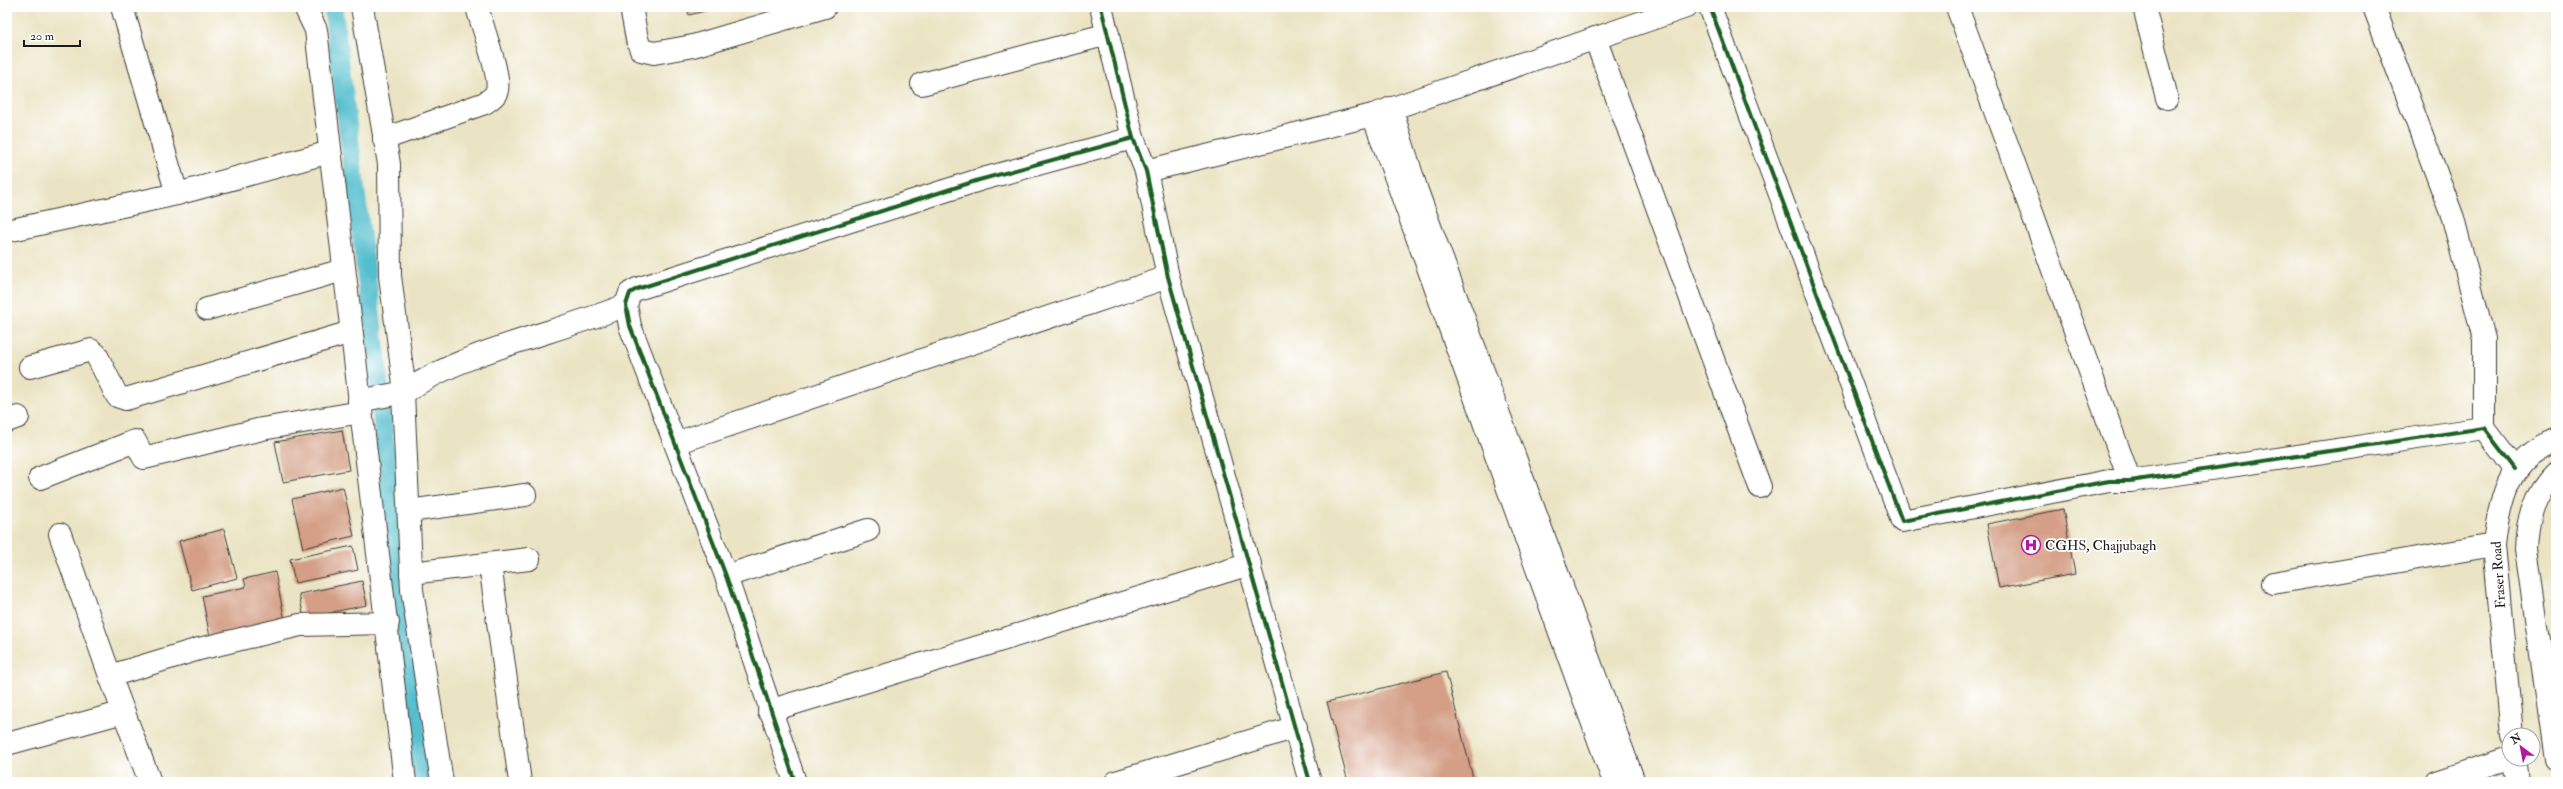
<svg xmlns="http://www.w3.org/2000/svg" width="2563" height="789" viewBox="0 0 2563 789" font-family="'IM FELL Double Pica',serif">
<style>
.lines{fill:none;stroke-linecap:round;stroke-linejoin:round}
.canal{stroke:#53bece;stroke-width:19}
.building{fill:#d49f86}
.minor-casing{stroke:#3b3a35;stroke-width:24}
.major-casing{stroke:#3b3a35;stroke-width:24}
.minor{stroke:#fff;stroke-width:22}
.major{stroke:#fff;stroke-width:22}
.cycleway-casing{stroke:#fff;stroke-width:6}
.cycleway{stroke:#1b5e20;stroke-width:4}
.labels{text-anchor:middle;stroke-width:3.5;stroke-linejoin:round;paint-order:stroke}
.poi-label{font-size:14px;fill:#1c1c1c;stroke:#fff;text-anchor:start}
.street-label{font-size:14px;fill:#1c1c1c;stroke:#fff}
</style>
<rect width="100%" height="100%" fill="#fff"/>
<filter id="ink" filterUnits="userSpaceOnUse"><feTurbulence type="fractalNoise" baseFrequency=".025" numOctaves="2"/><feDisplacementMap in="SourceGraphic" scale="8" xChannelSelector="R" yChannelSelector="G"/><feConvolveMatrix kernelMatrix="1 2 1 2 8 2 1 2 1" color-interpolation-filters="sRGB"/></filter>
<filter id="wash" filterUnits="userSpaceOnUse"><feTurbulence type="fractalNoise" baseFrequency=".012" numOctaves="4" result="noise"/><feDisplacementMap in="SourceGraphic" scale="16" xChannelSelector="R" yChannelSelector="G"/><feGaussianBlur stdDeviation="0.9" result="paint"/><feColorMatrix in="noise" values="0 0 0 0 0 0 0 0 0 0 0 0 0 0 0 0 0 1.4 0 .05"/><feComposite in="paint" operator="in"/></filter>
<g filter="url(#wash)">
<rect width="100%" height="100%" fill="#ebe4c4"/>
<g class="lines">
<path class="canal" d="M 333,7 L 376,353 L 399,594 L 422,782"/>
</g>
<g id="blocks">
<g class="building">
<path d="M 687,7 L 717,7 L 717,8 L 689,15 Z"/>
<path d="M 342,430 L 349,470 L 283,482 L 275,442 Z"/>
<path d="M 343,487 L 354,536 L 303,548 L 292,499 Z"/>
<path d="M 2063,509 L 2075,574 L 1999,588 L 1987,524 Z"/>
<path d="M 224,529 L 237,578 L 192,590 L 179,541 Z"/>
<path d="M 353,546 L 358,570 L 295,583 L 290,559 Z"/>
<path d="M 275,572 L 285,621 L 210,637 L 202,596 L 246,587 L 244,579 Z"/>
<path d="M 362,581 L 367,605 L 304,618 L 299,594 Z"/>
<path d="M 1446,672 L 1474,782 L 1348,782 L 1327,702 Z"/>
</g>
</g>
</g>
<g filter="url(#ink)">
<use href="#blocks" fill-opacity="0" stroke="#3b3a35" stroke-width="1"/>
<g class="lines">
<defs>
<g id="minor">
<path d="M 122,7 L 177,194 L 330,152"/>
<path d="M 305,7 L 316,30 L 405,782"/>
<path d="M 362,7 L 389,164 L 390,276 L 405,392 C 467,349 555,334 626,305"/>
<path d="M 631,7 L 637,39 L 641,50 L 654,53 L 693,46 L 825,7"/>
<path d="M 1101,7 L 1133,138 L 1146,171 L 1168,277 L 1310,782"/>
<path d="M 1710,7 L 1902,521 L 2109,481 L 2130,481 L 2484,428 L 2515,469"/>
<path d="M 1957,7 L 2130,481"/>
<path d="M 2144,7 L 2167,98"/>
<path d="M 2374,7 L 2453,218 L 2484,339 L 2484,428"/>
<path d="M 1595,38 L 1760,487"/>
<path d="M 922,84 L 1108,34"/>
<path d="M 1391,108 L 1417,191 L 1634,782"/>
<path d="M 1373,115 L 1614,782"/>
<path d="M 384,139 L 485,103 C 490,99 496,96 497,90 C 501,76 481,23 477,7"/>
<path d="M 1146,171 L 1373,115 L 1686,7"/>
<path d="M 7,231 L 177,194"/>
<path d="M 207,309 L 343,270"/>
<path d="M 30,367 L 91,350 L 96,354 L 117,396 L 126,399 L 351,332"/>
<path d="M 403,393 L 412,590 L 442,782"/>
<path d="M 359,401 L 405,392"/>
<path d="M 7,421 L 18,417"/>
<path d="M 676,443 L 1168,277"/>
<path d="M 40,478 L 135,441 L 144,458 L 262,429 L 361,412"/>
<path d="M 409,511 L 525,495"/>
<path d="M 60,534 L 110,676 L 199,649 L 300,625 L 388,623"/>
<path d="M 490,564 L 520,782"/>
<path d="M 411,573 L 529,559"/>
<path d="M 726,576 L 868,530"/>
<path d="M 2273,583 L 2494,545"/>
<path d="M 110,676 L 150,782"/>
<path d="M 769,711 L 1250,564"/>
<path d="M 7,744 L 124,712"/>
<path d="M 795,782 L 726,576 L 630,326 L 626,305 L 630,293 L 637,289 L 979,180 L 1133,138"/>
<path d="M 1116,782 L 1296,727"/>
<path d="M 2437,782 L 2509,758"/>
</g>
<g id="major">
<path d="M 2556,473 C 2534,494 2527,519 2526,549 L 2556,759"/>
<path d="M 2512,735 L 2494,545 C 2499,501 2508,457 2556,441"/>
<path d="M 2514,759 L 2517,782"/>
</g>
</defs>
<use href="#minor" class="minor-casing"/>
<use href="#major" class="major-casing"/>
<use href="#minor" class="minor"/>
<use href="#major" class="major"/>
<defs>
<g id="cycleway">
<path d="M 1101,7 L 1133,138 L 1146,171 L 1168,277 L 1310,782"/>
<path d="M 1710,7 L 1902,521 L 2109,481 L 2130,481 L 2484,428 L 2515,469"/>
<path d="M 795,782 L 726,576 L 630,326 L 626,305 L 630,293 L 637,289 L 979,180 L 1133,138"/>
</g>
</defs>
<use href="#cycleway" class="cycleway-casing"/>
<use href="#cycleway" class="cycleway"/>
</g>
</g>
<defs>
<symbol id="hospital-ring" viewBox="-11 -11 22 22"><circle r="9.5" fill="#fff" stroke="#b5179e" stroke-width="1.5"/><path d="M-5-5h3v3.5h4V-5h3V5h-3V1.5h-4V5h-3Z" fill="#b5179e"/></symbol>
</defs>
<g fill-rule="evenodd">
<use href="#hospital-ring" x="2020" y="534" width="22" height="22"/>
</g>
<g class="labels">
<g class="poi-label">
<text x="2045" y="550">CGHS, Chajjubagh</text>
</g>
<g class="street-label">
<text transform="translate(2498 575) rotate(-94)" y="5">Fraser Road</text>
</g>
</g>
<rect width="2563" height="789" fill="none" stroke="#fff" stroke-width="24"/>
<g transform="translate(2521 747) rotate(328)"><circle r="19" fill="#ffffff" stroke="#a4a4a4"/>
<path d="M0-3L7 15L0 10L-7 15Z" fill="#b5179e"/>
<text y="-6" font-size="11" font-weight="bold" text-anchor="middle" fill="#1c1c1c">N</text>
</g>
<path d="M24 40v6h56v-6" fill="none" stroke="#1c1c1c" stroke-width="2"/>
<text x="30" y="40" font-size="12" fill="#1c1c1c" stroke="#ffffff" stroke-width="3" paint-order="stroke">20 m</text>
</svg>
